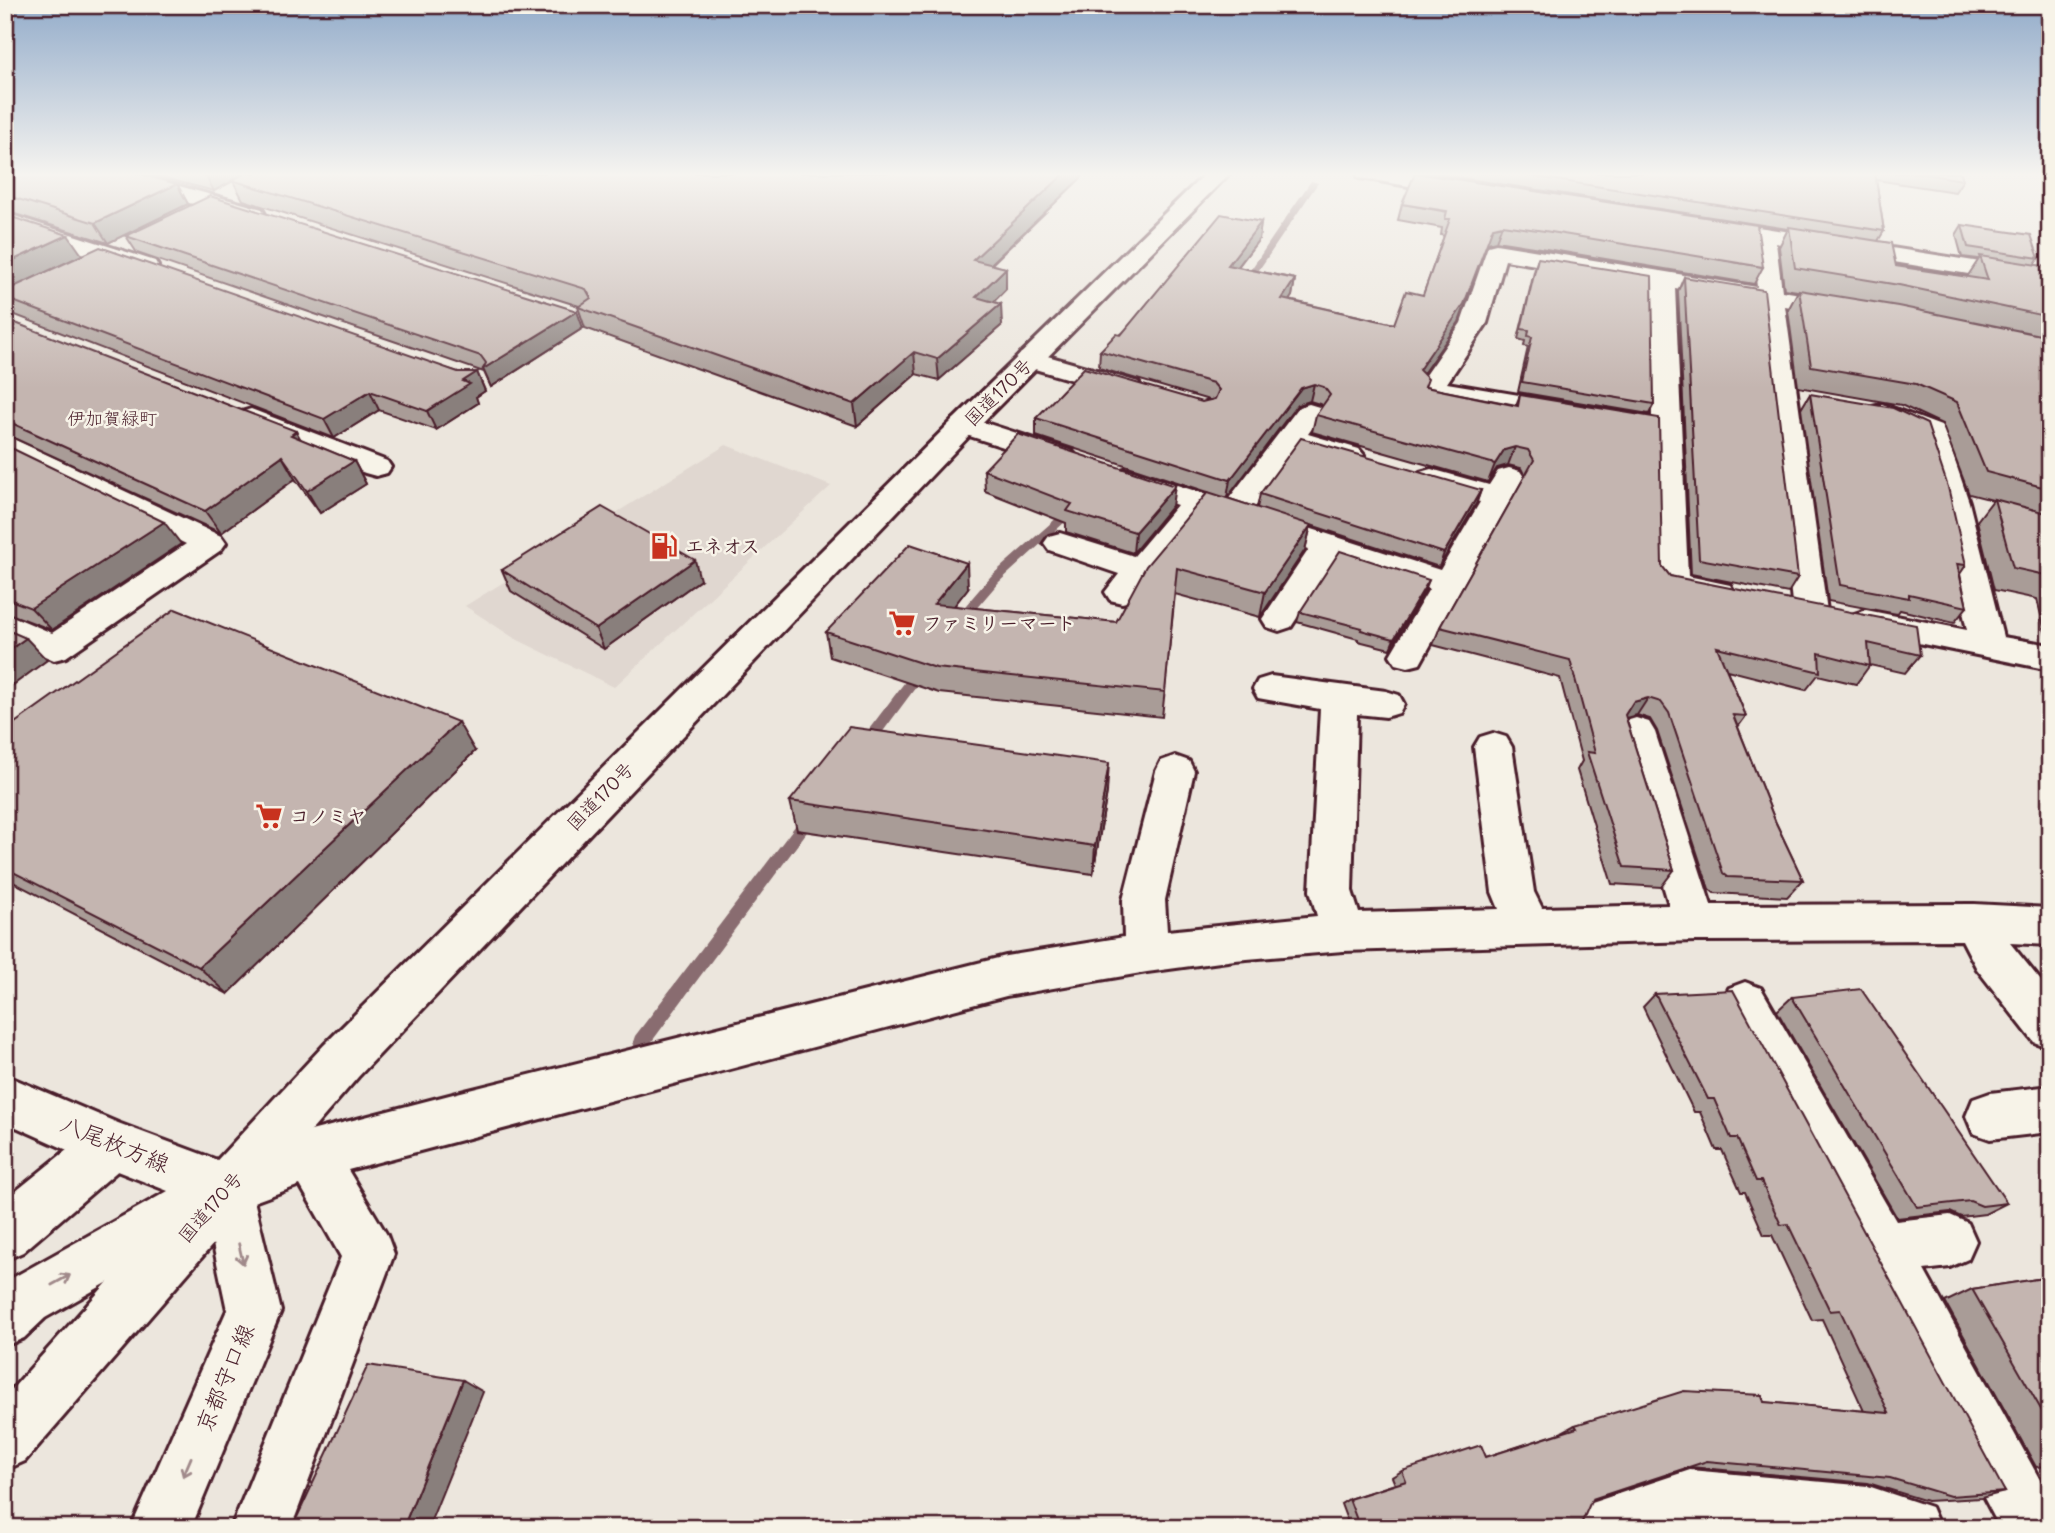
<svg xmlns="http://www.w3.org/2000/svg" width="2055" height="1533" viewBox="0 0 2055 1533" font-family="Delius,'Klee One',sans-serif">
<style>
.built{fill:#e0d7d0}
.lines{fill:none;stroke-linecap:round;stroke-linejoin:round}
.stream{fill:#896c6f;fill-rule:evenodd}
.street-casing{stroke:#4a1f2b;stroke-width:6}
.primary-casing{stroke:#4a1f2b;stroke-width:6}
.highway-casing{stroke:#4a1f2b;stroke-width:6}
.street{fill:#f7f3e8;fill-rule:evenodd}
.primary{fill:#f7f3e8;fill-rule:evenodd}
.highway{fill:#f7f3e8;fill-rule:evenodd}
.wall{fill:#a99c97;stroke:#4a1f2b;stroke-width:2}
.shaded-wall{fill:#897f7b;stroke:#4a1f2b;stroke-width:2}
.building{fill:#c4b5b0;stroke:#4a1f2b;stroke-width:2}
.oneway{stroke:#a0898a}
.labels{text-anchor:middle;stroke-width:5;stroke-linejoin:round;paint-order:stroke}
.far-neighbourhood-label{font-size:18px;fill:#4a1f2b;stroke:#f7f3e8}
.street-label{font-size:19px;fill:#4a1f2b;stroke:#f7f3e8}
.poi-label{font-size:19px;font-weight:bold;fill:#4a1f2b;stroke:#f7f3e8;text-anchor:start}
.near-street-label{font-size:23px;fill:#4a1f2b;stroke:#f7f3e8}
</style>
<rect width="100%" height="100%" fill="#ece6dd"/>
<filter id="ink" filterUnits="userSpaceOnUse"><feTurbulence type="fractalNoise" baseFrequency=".0143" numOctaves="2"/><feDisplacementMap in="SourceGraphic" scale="14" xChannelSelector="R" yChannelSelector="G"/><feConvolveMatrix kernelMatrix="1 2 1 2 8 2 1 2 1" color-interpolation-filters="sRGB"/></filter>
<g filter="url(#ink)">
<path class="built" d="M 726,445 L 831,486 L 614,687 L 514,638 L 465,606 Z"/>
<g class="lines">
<g class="stream">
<path d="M 1311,181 L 1318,183 L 1248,286 L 1242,286 L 1241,284 Z"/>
<path d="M 1073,505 L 1077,507 L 1077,511 L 999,582 L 962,625 L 954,625 L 952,622 L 954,619 L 991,576 L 1069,507 Z"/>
<path d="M 922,664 L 927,666 L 928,669 L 927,672 L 870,749 L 860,749 L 858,745 L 860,741 L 917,666 Z"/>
<path d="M 810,811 L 815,813 L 817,817 L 815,821 L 647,1048 L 641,1050 L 635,1048 L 633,1042 L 635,1036 L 805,813 Z"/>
</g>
<defs>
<g id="street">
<path d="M 96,173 L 132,173 L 262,209 L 265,214 L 262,219 L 254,221 L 99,178 Z"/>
<path d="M 5,213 L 155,261 L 158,266 L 155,271 L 146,273 L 137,271 L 5,228 Z"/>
<path d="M 1763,228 L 1771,230 L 1775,235 L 1782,291 L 1845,301 L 1854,304 L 1858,309 L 1854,314 L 1845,317 L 1785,306 L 1827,611 L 1822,619 L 1810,623 L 1798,619 L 1793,611 L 1759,302 L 1675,288 L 1688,576 L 1730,585 L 1735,593 L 1730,601 L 1718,604 L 1660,592 L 1655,584 L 1653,434 L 1430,396 L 1420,394 L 1416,388 L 1461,323 L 1488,246 L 1496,244 L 1757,287 L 1751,235 L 1755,230 ZM 1505,260 L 1650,284 L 1652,417 L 1447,383 L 1487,323 Z"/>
<path d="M 1030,351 L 1138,382 L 1142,388 L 1138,394 L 1128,396 L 1021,365 L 1017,359 L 1021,353 Z"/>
<path d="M 1309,404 L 1319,407 L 1323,413 L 1308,434 L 1359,449 L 1364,455 L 1359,461 L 1349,464 L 1297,449 L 1253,510 L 1440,570 L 1480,502 L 1420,484 L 1416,478 L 1420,472 L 1431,469 L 1489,485 L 1498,471 L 1509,468 L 1520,471 L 1524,477 L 1420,664 L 1408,667 L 1396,664 L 1390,655 L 1429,589 L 1336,558 L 1291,627 L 1279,631 L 1267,627 L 1262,619 L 1309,549 L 1203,514 L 1134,600 L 1122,603 L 1110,600 L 1105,592 L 1119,574 L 1049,550 L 1044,543 L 1049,536 L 1060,533 L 1134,556 L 1177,505 L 1114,484 L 1110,478 L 1114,472 L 1125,469 L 1136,472 L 1227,501 L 1299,407 Z"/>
<path d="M 1882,404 L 1941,426 L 1945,432 L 1969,502 L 2003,637 L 2050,645 L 2050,670 L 1854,630 L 1849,622 L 1854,614 L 1866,610 L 1967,630 L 1939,502 L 1918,437 L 1872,418 L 1868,412 L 1872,406 Z"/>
<path d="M 251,409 L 387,461 L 391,467 L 387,473 L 376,476 L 365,473 L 241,424 L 237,418 L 241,412 Z"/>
<path d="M 964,416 L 1072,451 L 1077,457 L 1072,463 L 1062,466 L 954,431 L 950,425 L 954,419 Z"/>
<path d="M 5,435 L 221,536 L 226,543 L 221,550 L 66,657 L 54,660 L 5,639 L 5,613 L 52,633 L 186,544 L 5,455 Z"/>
<path d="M 1271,676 L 1386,691 L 1399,695 L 1404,704 L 1399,713 L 1386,717 L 1357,714 L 1352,891 L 1359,913 L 1499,909 L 1492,892 L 1474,747 L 1480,737 L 1493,733 L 1506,737 L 1512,747 L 1534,892 L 1542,908 L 1669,905 L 1617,732 L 1623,722 L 1636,718 L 1649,722 L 1655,732 L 1711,905 L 1974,904 L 2050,908 L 2050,945 L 2010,943 L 2050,992 L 2050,1048 L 2034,1042 L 1977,969 L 1962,940 L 1696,941 L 1343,951 L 1235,960 L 1147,972 L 1006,996 L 348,1170 L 387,1235 L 394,1254 L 291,1528 L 231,1528 L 341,1257 L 300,1185 L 232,1210 L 214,1203 L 207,1185 L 214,1167 L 311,1131 L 461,1092 L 1006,956 L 1124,937 L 1123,900 L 1156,771 L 1161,761 L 1175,756 L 1189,761 L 1194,771 L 1165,900 L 1167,931 L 1317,916 L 1310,891 L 1320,709 L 1258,698 L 1253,689 L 1258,680 Z"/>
<path d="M 1745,982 L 1761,988 L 1896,1221 L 1950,1215 L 1968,1223 L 1976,1241 L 1968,1259 L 1950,1267 L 1924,1270 L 2050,1498 L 2050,1528 L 2000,1528 L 1729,1016 L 1722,1002 L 1729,988 Z"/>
<path d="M 2050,1086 L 2050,1132 L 1990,1139 L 1973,1133 L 1966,1116 L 1973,1099 L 1990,1093 Z"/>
<path d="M 111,1121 L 128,1128 L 136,1145 L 128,1162 L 23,1252 L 5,1260 L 5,1200 L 94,1128 Z"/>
<path d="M 1690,1470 L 1868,1486 L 1931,1507 L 1940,1528 L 1570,1528 L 1579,1507 Z"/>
</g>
<g id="primary">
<path d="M 1356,173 L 1410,173 L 1462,181 L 1470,183 L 1473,188 L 1470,193 L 1462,195 L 1367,179 L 1359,178 Z"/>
<path d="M 1708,219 L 2050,273 L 2050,287 L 1700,231 L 1697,226 L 1700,221 Z"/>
<path d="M 5,1075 L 118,1123 L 244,1170 L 251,1188 L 281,1311 L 191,1528 L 131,1528 L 227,1310 L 209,1225 L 45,1318 L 24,1338 L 5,1346 L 5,1282 L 168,1191 L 94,1162 L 5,1122 Z"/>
</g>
<path id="highway" d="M 1206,173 L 1230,173 L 974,431 L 358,1077 L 25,1461 L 5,1470 L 5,1397 L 208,1170 L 324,1045 L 954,419 Z"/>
</defs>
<use href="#street" class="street-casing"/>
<use href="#primary" class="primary-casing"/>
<use href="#highway" class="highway-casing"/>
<use href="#street" class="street"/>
<use href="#primary" class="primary"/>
<use href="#highway" class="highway"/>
</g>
<g class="wall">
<path d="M 5,173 L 177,184 L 188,204 L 108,243 L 5,211 Z"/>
<path d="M 144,173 L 1086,173 L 991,265 L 1006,268 L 1006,289 L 993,302 L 1002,325 L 939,380 L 916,374 L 857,426 L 585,328 L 578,307 L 579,306 L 243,200 L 233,181 L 214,191 Z"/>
<path d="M 1429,173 L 1961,173 L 1963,180 L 1955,192 L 1876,180 L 1884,231 L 1878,241 L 1896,266 L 1967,277 L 1979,259 L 1962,257 L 1956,235 L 1962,225 L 2039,258 L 2034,265 L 2050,267 L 2050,641 L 2047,640 L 2037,599 L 1994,590 L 1977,521 L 1993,500 L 1969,494 L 1942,424 L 1901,405 L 1798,387 L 1788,310 L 1798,291 L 1784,289 L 1779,247 L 1788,229 Z"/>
<path d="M 1402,204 L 1763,267 L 1754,284 L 1540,248 L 1496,241 L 1487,243 L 1459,322 L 1423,374 L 1425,387 L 1516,405 L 1520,395 L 1662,566 L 1670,576 L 1920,655 L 1905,673 L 1870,665 L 1856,684 L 1818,675 L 1806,690 L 1727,670 L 1746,716 L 1738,727 L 1776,823 L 1803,880 L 1787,897 L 1714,893 L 1709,889 L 1657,731 L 1650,719 L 1637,715 L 1626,718 L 1674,870 L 1661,887 L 1612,884 L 1577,770 L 1582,761 L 1560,678 L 1433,645 L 1440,627 L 1525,476 L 1521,468 L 1508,465 L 1497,468 L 1488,482 L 1312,432 L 1316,415 L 1322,407 L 1320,404 L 1310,401 L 1297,405 L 1227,498 L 1257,508 L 1260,494 L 1481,490 L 1476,504 L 1439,567 L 1311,525 L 1305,550 L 1260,617 L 1175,594 L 1162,717 L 939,693 L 830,657 L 826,632 L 968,588 L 954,606 L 1116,622 L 1208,492 L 1036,436 L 1036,418 L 1202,402 L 1209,400 L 1099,368 L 1100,351 L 1261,222 L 1259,239 L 1238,267 L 1295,279 L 1292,296 L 1289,300 L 1394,324 L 1423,295 L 1444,236 L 1441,235 L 1442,228 L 1398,220 Z"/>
<path d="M 5,215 L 82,255 L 458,372 L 477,372 L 485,391 L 476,397 L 478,403 L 436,430 L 379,410 L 334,438 L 10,313 L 5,306 Z"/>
<path d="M 126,236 L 583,328 L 491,387 L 484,372 L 137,253 Z"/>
<path d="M 1538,258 L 1654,404 L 1649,414 L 1518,392 L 1528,347 L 1524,346 L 1525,341 L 1518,339 L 1535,268 Z"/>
<path d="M 1684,277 L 1798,577 L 1788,593 L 1691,574 L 1678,291 Z"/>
<path d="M 5,319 L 354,461 L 366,484 L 320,513 L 295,479 L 221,533 L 5,434 Z"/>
<path d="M 1810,394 L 1966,565 L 1960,574 L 1967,607 L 1954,623 L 1900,610 L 1897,614 L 1828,601 L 1801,409 Z"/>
<path d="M 5,445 L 181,544 L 52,630 L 5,612 Z"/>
<path d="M 984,470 L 1172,506 L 1133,553 L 1066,532 L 1066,523 L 985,491 Z"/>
<path d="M 502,570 L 700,580 L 604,649 L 511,591 Z"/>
<path d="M 1425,590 L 1390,649 L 1358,641 L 1358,639 L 1297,622 L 1300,612 Z"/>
<path d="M 5,730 L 475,751 L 228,994 L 5,878 Z"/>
<path d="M 1107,792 L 1093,874 L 797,830 L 790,801 Z"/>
<path d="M 1655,994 L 2005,1492 L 1981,1498 L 1927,1501 L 1868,1483 L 1690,1467 L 1592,1500 L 1564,1528 L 1350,1528 L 1341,1504 L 1349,1499 L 1395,1484 L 1392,1477 L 1402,1471 L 1486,1457 L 1563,1432 L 1562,1432 L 1575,1425 L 1764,1402 L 1864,1411 L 1822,1319 L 1812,1320 L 1772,1235 L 1764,1235 L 1745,1192 L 1741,1192 L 1722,1150 L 1716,1150 L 1700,1112 L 1694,1112 L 1643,1007 Z"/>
<path d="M 1792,997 L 2007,1203 L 1985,1214 L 1961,1217 L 1950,1212 L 1897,1218 L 1777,1011 Z"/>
<path d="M 2050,1277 L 2050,1466 L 2036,1467 L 1945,1302 L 1972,1289 Z"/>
</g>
<g class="shaded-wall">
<path d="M 204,173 L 248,173 L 214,191 Z"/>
<path d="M 1065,173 L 1086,173 L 973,281 L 973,260 Z"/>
<path d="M 177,184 L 188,204 L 108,243 L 95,223 Z"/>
<path d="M 1261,222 L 1259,239 L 1226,282 L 1228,265 Z"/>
<path d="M 1502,225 L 1496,241 L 1487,243 L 1459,322 L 1413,388 L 1419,370 L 1493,227 Z"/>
<path d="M 68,235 L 82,255 L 5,292 L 5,264 Z"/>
<path d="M 1006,268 L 1006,289 L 977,319 L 976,297 Z"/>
<path d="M 1295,279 L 1292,296 L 1279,316 L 1282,299 Z"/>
<path d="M 1001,304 L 1002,325 L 939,380 L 937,359 Z"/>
<path d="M 577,311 L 583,328 L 491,387 L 483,369 Z"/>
<path d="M 914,352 L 916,374 L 857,426 L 854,404 Z"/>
<path d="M 477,372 L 485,391 L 476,397 L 478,403 L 436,430 L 427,411 L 463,381 Z"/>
<path d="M 1314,384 L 1310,401 L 1297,405 L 1227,498 L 1230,480 L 1301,388 Z"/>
<path d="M 370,391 L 379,410 L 334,438 L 324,419 Z"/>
<path d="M 296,431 L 309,454 L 291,435 Z"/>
<path d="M 1515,447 L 1508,465 L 1497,468 L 1488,482 L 1495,464 L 1504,450 Z"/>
<path d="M 282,456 L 295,479 L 221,533 L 205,511 Z"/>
<path d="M 354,461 L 366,484 L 320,513 L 307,491 Z"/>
<path d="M 1175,486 L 1172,506 L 1133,553 L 1135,532 Z"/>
<path d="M 1481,490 L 1476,504 L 1439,567 L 1444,553 Z"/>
<path d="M 164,522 L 181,544 L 52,630 L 31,608 Z"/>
<path d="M 1311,525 L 1305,550 L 1260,617 L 1265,592 Z"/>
<path d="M 695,560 L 700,580 L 604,649 L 596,629 Z"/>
<path d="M 967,563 L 968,588 L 936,629 L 934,604 Z"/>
<path d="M 1429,580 L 1425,590 L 1390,649 L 1394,639 Z"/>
<path d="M 26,638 L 47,660 L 5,691 L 5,653 Z"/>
<path d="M 1648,698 L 1637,715 L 1622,719 L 1633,702 Z"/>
<path d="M 458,722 L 475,751 L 228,994 L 199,967 Z"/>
<path d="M 1109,763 L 1107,792 L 1093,874 L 1095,846 Z"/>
<path d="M 463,1380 L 483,1392 L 428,1528 L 403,1528 Z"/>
</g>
<g class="building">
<path d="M 5,173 L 136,173 L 177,184 L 95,223 L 5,195 Z"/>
<path d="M 246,173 L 1065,173 L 973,260 L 1006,268 L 976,297 L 1001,304 L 937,359 L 914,352 L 854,404 L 578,307 L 591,298 L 586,289 L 232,180 Z"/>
<path d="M 1415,173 L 1757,225 L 1763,267 L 1545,231 L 1502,225 L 1493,227 L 1464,304 L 1419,370 L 1428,379 L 1425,387 L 1518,406 L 1520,395 L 1659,418 L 1662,566 L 1670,576 L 1916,625 L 1920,655 L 1868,643 L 1870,666 L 1819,653 L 1820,672 L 1717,647 L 1746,716 L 1733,715 L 1776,823 L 1803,880 L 1728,877 L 1723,873 L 1669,713 L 1661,702 L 1648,698 L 1633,702 L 1625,715 L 1674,870 L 1624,867 L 1587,752 L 1595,753 L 1570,660 L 1440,627 L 1534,460 L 1528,450 L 1515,447 L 1504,450 L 1495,464 L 1316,415 L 1330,395 L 1324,387 L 1314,384 L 1301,388 L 1230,480 L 1036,418 L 1084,368 L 1202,402 L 1215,399 L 1219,390 L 1213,383 L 1100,351 L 1116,334 L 1121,335 L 1221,214 L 1261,222 L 1228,265 L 1295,279 L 1282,299 L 1394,324 L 1406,291 L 1423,295 L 1450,219 L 1445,219 L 1447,211 L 1402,204 Z"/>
<path d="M 1511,173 L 1875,173 L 1884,231 Z"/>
<path d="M 1918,173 L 1961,173 L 1963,180 Z"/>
<path d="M 210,196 L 577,311 L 483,369 L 486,363 L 481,356 L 126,236 Z"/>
<path d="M 5,215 L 68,235 L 5,264 Z"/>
<path d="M 1962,225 L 2031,235 L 2039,258 L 1968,247 Z"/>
<path d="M 1789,227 L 1891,243 L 1896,266 L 1988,280 L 1980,256 L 2050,267 L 2050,317 L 1899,285 L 1795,268 Z"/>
<path d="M 100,247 L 458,372 L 477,372 L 463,381 L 470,384 L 427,411 L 370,391 L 324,419 L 5,298 L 5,291 Z"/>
<path d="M 1538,258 L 1652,276 L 1654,404 L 1522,382 L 1532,337 L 1528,336 L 1529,330 L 1521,329 Z"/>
<path d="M 1684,277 L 1764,290 L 1798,577 L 1699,559 Z"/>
<path d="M 1799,290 L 1898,306 L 2050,337 L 2050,489 L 1986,472 L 1957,402 L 1916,384 L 1811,366 Z"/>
<path d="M 5,319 L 296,431 L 291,435 L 354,461 L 307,491 L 282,456 L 205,511 L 5,420 Z"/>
<path d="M 1810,394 L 1893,408 L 1927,424 L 1948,487 L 1966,565 L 1957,564 L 1967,607 L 1909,594 L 1909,598 L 1840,585 Z"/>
<path d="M 1018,434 L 1175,486 L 1135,532 L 1067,511 L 1072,504 L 984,470 Z"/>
<path d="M 1301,438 L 1481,490 L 1444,553 L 1260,494 Z"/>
<path d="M 5,445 L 164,522 L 31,608 L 5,598 Z"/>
<path d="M 1208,492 L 1311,525 L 1265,592 L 1177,568 L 1165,692 L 936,668 L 826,632 L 910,544 L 967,563 L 934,604 L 1116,622 L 1146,566 Z"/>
<path d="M 1994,499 L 2050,514 L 2050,576 L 2013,568 Z"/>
<path d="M 602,507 L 695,560 L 596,629 L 502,570 Z"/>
<path d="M 1340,551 L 1429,580 L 1394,639 L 1361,630 L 1362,628 L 1300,612 Z"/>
<path d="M 175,609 L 458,722 L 199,967 L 5,868 L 5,730 Z"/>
<path d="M 5,629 L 26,638 L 5,653 Z"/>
<path d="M 849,727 L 1109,763 L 1095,846 L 790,801 Z"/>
<path d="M 1861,989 L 2007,1203 L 1982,1206 L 1970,1201 L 1917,1207 L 1792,997 Z"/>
<path d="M 1733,990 L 2005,1492 L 1950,1496 L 1890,1478 L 1707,1461 L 1592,1499 L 1582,1522 L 1563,1528 L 1360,1528 L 1349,1499 L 1406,1481 L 1402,1471 L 1481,1445 L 1486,1457 L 1577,1428 L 1575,1425 L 1684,1391 L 1762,1395 L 1764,1402 L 1889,1413 L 1840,1310 L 1830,1311 L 1788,1224 L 1781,1225 L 1761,1181 L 1756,1181 L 1737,1138 L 1731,1138 L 1714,1099 L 1708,1099 L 1655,994 Z"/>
<path d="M 2050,1277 L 2050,1425 L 1972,1289 Z"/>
<path d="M 368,1365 L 463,1380 L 403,1528 L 292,1528 Z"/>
</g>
<defs><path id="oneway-shaft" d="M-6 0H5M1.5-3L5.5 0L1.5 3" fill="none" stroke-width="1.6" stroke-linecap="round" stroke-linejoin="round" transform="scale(1.75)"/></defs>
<g class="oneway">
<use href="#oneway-shaft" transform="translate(241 1254) rotate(77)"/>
<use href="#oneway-shaft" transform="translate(61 1280) rotate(-29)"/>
<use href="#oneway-shaft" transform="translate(187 1467) rotate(113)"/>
</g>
</g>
<linearGradient id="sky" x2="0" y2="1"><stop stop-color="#93acca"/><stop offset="0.45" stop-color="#f6f4f0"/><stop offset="1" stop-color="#f6f4f0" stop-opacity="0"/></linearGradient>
<rect width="2055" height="388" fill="url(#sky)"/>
<defs>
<symbol id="fuel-bare" viewBox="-9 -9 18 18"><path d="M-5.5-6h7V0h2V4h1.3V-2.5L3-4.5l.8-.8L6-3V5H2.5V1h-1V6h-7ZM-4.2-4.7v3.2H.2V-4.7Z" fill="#c8321e" stroke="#f7f3e8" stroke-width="2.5" paint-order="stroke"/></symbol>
<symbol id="supermarket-bare" viewBox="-9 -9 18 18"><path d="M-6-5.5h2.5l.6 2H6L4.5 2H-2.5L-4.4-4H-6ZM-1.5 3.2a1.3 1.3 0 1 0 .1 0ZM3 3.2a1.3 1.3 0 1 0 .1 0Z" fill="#c8321e" stroke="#f7f3e8" stroke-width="2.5" paint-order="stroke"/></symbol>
</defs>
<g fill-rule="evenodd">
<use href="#fuel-bare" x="645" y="527" width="38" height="38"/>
<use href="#supermarket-bare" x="883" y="604" width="38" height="38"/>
<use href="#supermarket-bare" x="250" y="797" width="38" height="38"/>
</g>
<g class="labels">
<g class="far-neighbourhood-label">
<text x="112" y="425">伊加賀緑町</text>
</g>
<g class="street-label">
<text transform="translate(998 392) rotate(-45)" y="7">国道170号</text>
<text transform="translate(600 796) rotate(-46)" y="7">国道170号</text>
<text transform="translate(210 1207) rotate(-49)" y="7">国道170号</text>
</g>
<g class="poi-label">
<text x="685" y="553">エネオス</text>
<text x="923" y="630">ファミリーマート</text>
<text x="290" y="823">コノミヤ</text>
</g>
<g class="near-street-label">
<text transform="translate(115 1144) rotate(22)" y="8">八尾枚方線</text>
<text transform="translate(225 1378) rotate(-67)" y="8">京都守口線</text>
</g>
</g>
<rect width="2055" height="1533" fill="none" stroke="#f7f3e8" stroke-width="28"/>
<rect x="14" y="14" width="2027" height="1505" fill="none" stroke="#4a1f2b" stroke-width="2.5" filter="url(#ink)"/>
</svg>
